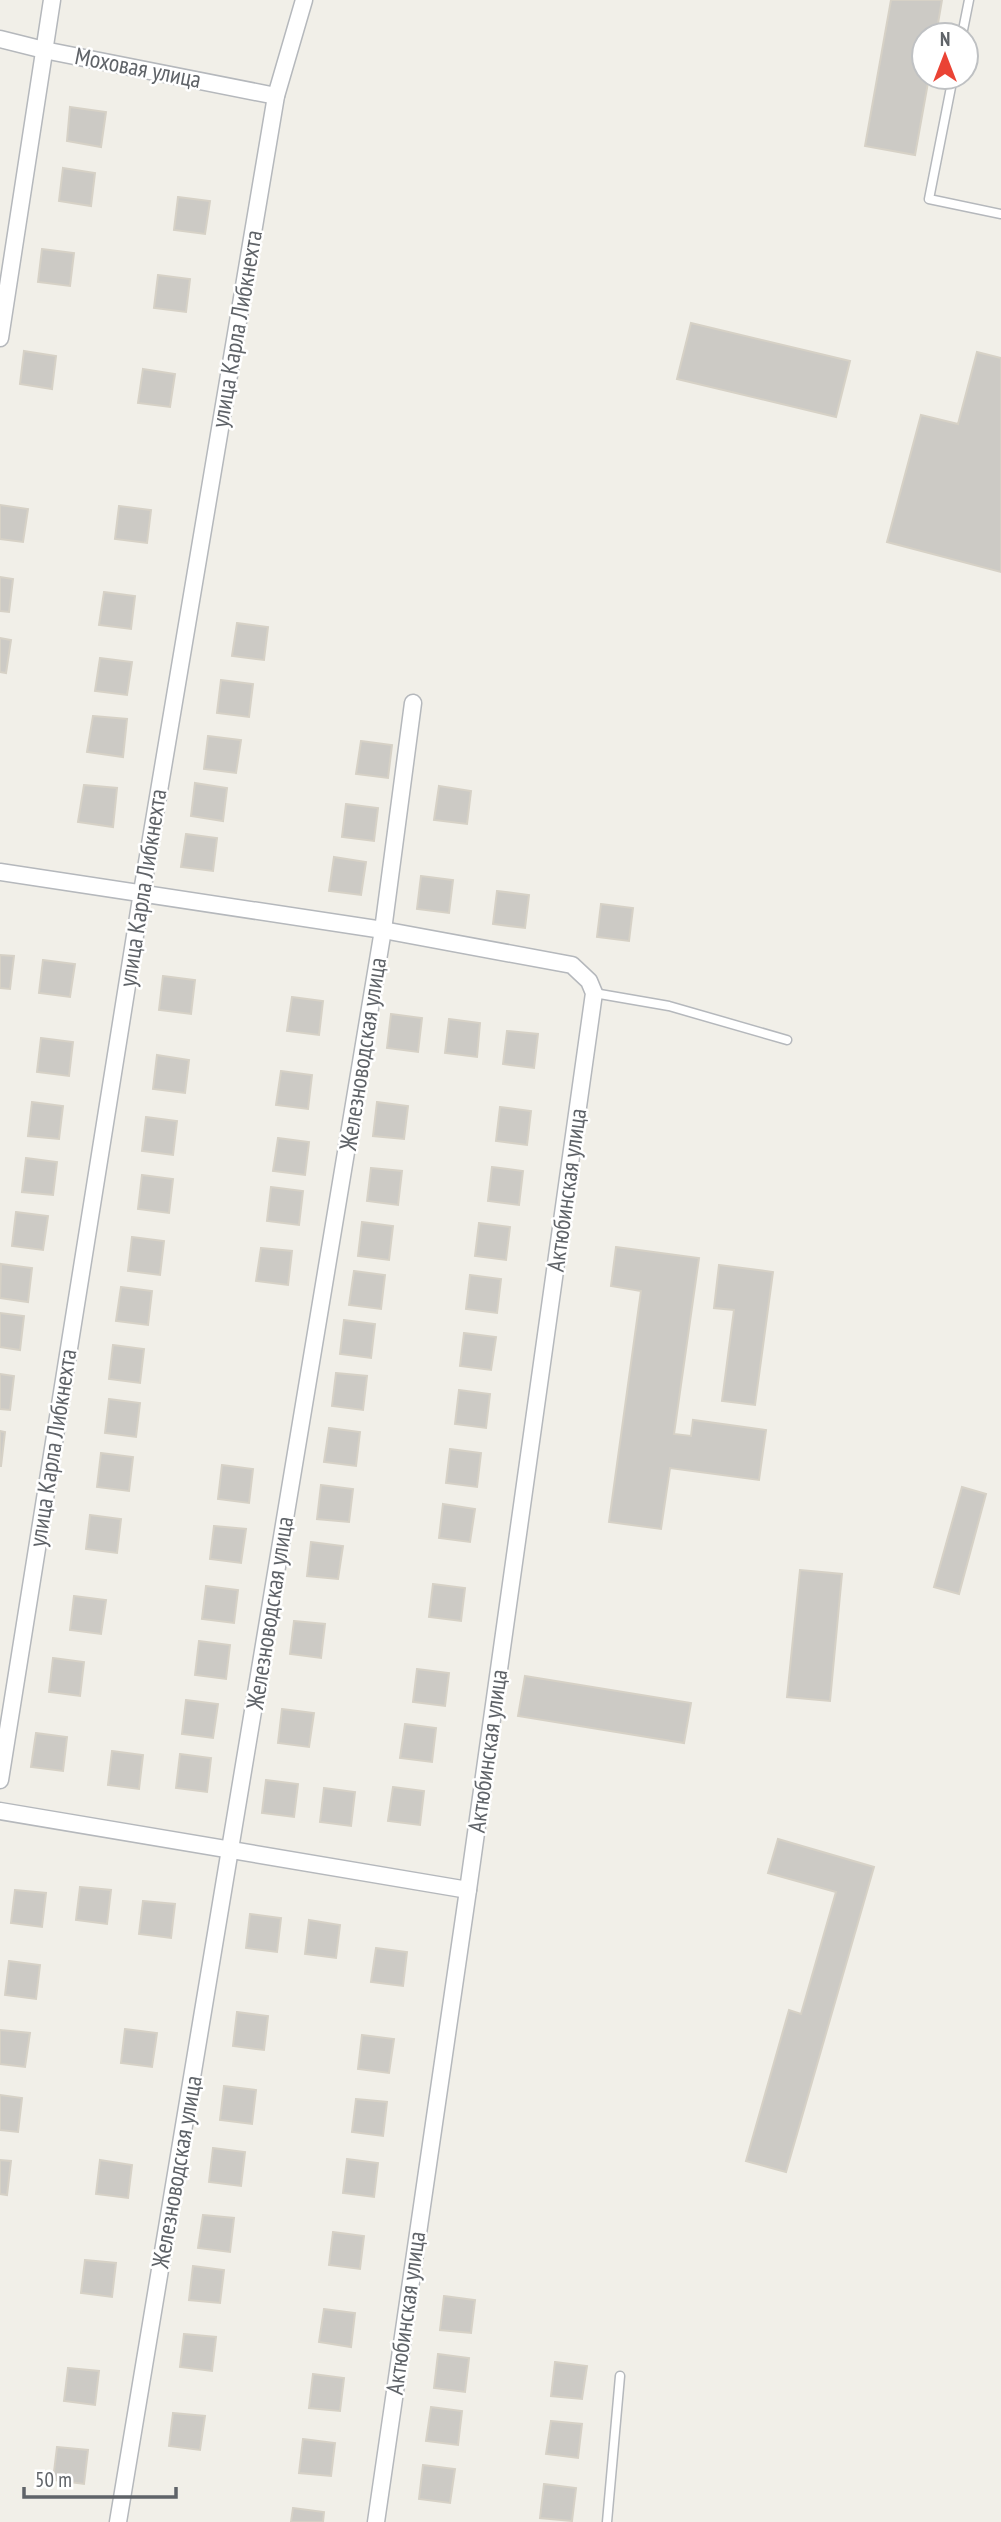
<svg xmlns="http://www.w3.org/2000/svg" width="1001" height="2522" viewBox="0 0 1001 2522" font-family="'PT Sans Narrow',sans-serif">
<style>
.building{fill:#cccac5;stroke:#d6d1c6;stroke-width:2}
.lines{fill:none;stroke-linecap:round;stroke-linejoin:round}
.service-casing{stroke:#b5b8bc;stroke-width:11}
.minor-casing{stroke:#b5b8bc;stroke-width:19}
.service{stroke:#fff;stroke-width:8}
.minor{stroke:#fff;stroke-width:16}
.labels{text-anchor:middle;stroke-width:5;stroke-linejoin:round;paint-order:stroke}
.street-label{font-size:24px;fill:#5f6368;stroke:#fff}
</style>
<rect width="100%" height="100%" fill="#f1efe8"/>
<g class="building">
<path d="M 891,0 L 942,0 L 936,35 L 924,35 L 924,77 L 929,77 L 915,155 L 865,146 Z"/>
<path d="M 70,107 L 106,112 L 101,147 L 67,141 Z"/>
<path d="M 63,168 L 95,173 L 91,206 L 59,201 Z"/>
<path d="M 178,197 L 210,201 L 205,234 L 174,230 Z"/>
<path d="M 42,249 L 74,253 L 70,286 L 38,282 Z"/>
<path d="M 158,275 L 190,279 L 186,312 L 154,308 Z"/>
<path d="M 691,323 L 850,361 L 836,417 L 677,379 Z"/>
<path d="M 24,351 L 56,356 L 52,389 L 20,384 Z"/>
<path d="M 977,352 L 1001,358 L 1001,572 L 887,542 L 921,415 L 958,424 Z"/>
<path d="M 143,369 L 175,374 L 170,407 L 138,403 Z"/>
<path d="M 0,505 L 28,509 L 23,542 L 0,539 Z"/>
<path d="M 119,506 L 151,510 L 147,543 L 115,539 Z"/>
<path d="M 0,577 L 13,579 L 9,612 L 0,611 Z"/>
<path d="M 104,592 L 135,596 L 131,629 L 99,625 Z"/>
<path d="M 237,623 L 268,627 L 264,660 L 232,656 Z"/>
<path d="M 0,638 L 11,640 L 6,673 L 0,672 Z"/>
<path d="M 100,658 L 132,662 L 127,695 L 95,691 Z"/>
<path d="M 221,680 L 253,684 L 249,717 L 217,713 Z"/>
<path d="M 93,716 L 127,719 L 123,757 L 87,752 Z"/>
<path d="M 208,736 L 241,740 L 236,773 L 204,769 Z"/>
<path d="M 361,741 L 392,745 L 388,778 L 356,774 Z"/>
<path d="M 195,783 L 227,788 L 223,821 L 191,816 Z"/>
<path d="M 84,785 L 117,788 L 113,827 L 78,822 Z"/>
<path d="M 439,786 L 471,791 L 467,824 L 434,820 Z"/>
<path d="M 346,804 L 378,808 L 374,841 L 342,837 Z"/>
<path d="M 186,834 L 217,838 L 213,871 L 181,867 Z"/>
<path d="M 334,857 L 366,862 L 361,895 L 329,891 Z"/>
<path d="M 421,876 L 453,880 L 449,913 L 417,909 Z"/>
<path d="M 497,891 L 529,895 L 525,928 L 493,924 Z"/>
<path d="M 601,904 L 633,908 L 629,941 L 597,937 Z"/>
<path d="M 0,955 L 14,956 L 10,989 L 0,988 Z"/>
<path d="M 43,960 L 75,964 L 70,997 L 39,993 Z"/>
<path d="M 163,976 L 195,980 L 191,1014 L 159,1010 Z"/>
<path d="M 292,997 L 323,1001 L 319,1035 L 287,1031 Z"/>
<path d="M 391,1014 L 422,1018 L 418,1052 L 387,1048 Z"/>
<path d="M 449,1019 L 480,1023 L 477,1057 L 445,1053 Z"/>
<path d="M 507,1031 L 538,1034 L 534,1068 L 503,1064 Z"/>
<path d="M 41,1038 L 73,1042 L 69,1076 L 37,1072 Z"/>
<path d="M 157,1055 L 189,1060 L 185,1093 L 153,1089 Z"/>
<path d="M 281,1071 L 312,1075 L 308,1109 L 276,1105 Z"/>
<path d="M 32,1102 L 63,1106 L 59,1139 L 28,1136 Z"/>
<path d="M 377,1102 L 408,1106 L 404,1139 L 373,1136 Z"/>
<path d="M 500,1107 L 531,1111 L 527,1145 L 496,1141 Z"/>
<path d="M 146,1117 L 177,1121 L 173,1155 L 142,1151 Z"/>
<path d="M 278,1138 L 309,1142 L 305,1175 L 273,1171 Z"/>
<path d="M 26,1158 L 57,1162 L 53,1195 L 22,1192 Z"/>
<path d="M 492,1167 L 523,1171 L 519,1205 L 488,1201 Z"/>
<path d="M 371,1168 L 402,1171 L 398,1205 L 367,1201 Z"/>
<path d="M 142,1175 L 173,1179 L 169,1213 L 138,1209 Z"/>
<path d="M 271,1187 L 303,1191 L 299,1225 L 267,1221 Z"/>
<path d="M 16,1212 L 48,1216 L 43,1250 L 12,1246 Z"/>
<path d="M 362,1222 L 393,1226 L 389,1260 L 358,1256 Z"/>
<path d="M 479,1223 L 510,1227 L 506,1260 L 475,1256 Z"/>
<path d="M 132,1237 L 164,1241 L 160,1275 L 128,1271 Z"/>
<path d="M 616,1247 L 699,1258 L 674,1434 L 691,1436 L 693,1420 L 766,1430 L 759,1480 L 670,1468 L 661,1529 L 609,1522 L 641,1291 L 611,1286 Z"/>
<path d="M 261,1248 L 292,1251 L 288,1285 L 256,1281 Z"/>
<path d="M 1,1264 L 32,1268 L 28,1302 L 0,1298 Z"/>
<path d="M 719,1265 L 773,1272 L 755,1405 L 722,1401 L 734,1310 L 714,1308 Z"/>
<path d="M 354,1271 L 385,1275 L 381,1309 L 349,1305 Z"/>
<path d="M 470,1275 L 501,1279 L 497,1313 L 466,1309 Z"/>
<path d="M 121,1287 L 152,1291 L 148,1325 L 116,1321 Z"/>
<path d="M 0,1313 L 24,1316 L 20,1350 L 0,1347 Z"/>
<path d="M 344,1320 L 375,1324 L 371,1358 L 340,1354 Z"/>
<path d="M 464,1333 L 496,1337 L 491,1370 L 460,1366 Z"/>
<path d="M 113,1345 L 144,1349 L 140,1383 L 109,1379 Z"/>
<path d="M 336,1373 L 367,1376 L 363,1410 L 332,1406 Z"/>
<path d="M 0,1374 L 14,1376 L 10,1410 L 0,1409 Z"/>
<path d="M 459,1390 L 490,1394 L 486,1428 L 455,1424 Z"/>
<path d="M 109,1399 L 140,1403 L 136,1437 L 105,1433 Z"/>
<path d="M 329,1428 L 360,1432 L 356,1466 L 324,1462 Z"/>
<path d="M 0,1431 L 5,1432 L 1,1466 L 0,1466 Z"/>
<path d="M 450,1449 L 481,1453 L 477,1487 L 446,1483 Z"/>
<path d="M 101,1453 L 133,1457 L 129,1491 L 97,1487 Z"/>
<path d="M 222,1465 L 253,1469 L 249,1503 L 218,1499 Z"/>
<path d="M 321,1485 L 353,1489 L 349,1522 L 317,1519 Z"/>
<path d="M 962,1487 L 986,1494 L 959,1594 L 934,1587 Z"/>
<path d="M 443,1504 L 475,1509 L 470,1542 L 439,1538 Z"/>
<path d="M 90,1515 L 121,1519 L 117,1553 L 86,1549 Z"/>
<path d="M 214,1526 L 246,1529 L 241,1563 L 210,1559 Z"/>
<path d="M 311,1542 L 343,1546 L 338,1579 L 307,1576 Z"/>
<path d="M 800,1570 L 842,1574 L 830,1701 L 787,1697 Z"/>
<path d="M 433,1584 L 465,1588 L 461,1621 L 429,1617 Z"/>
<path d="M 206,1586 L 238,1590 L 234,1623 L 202,1619 Z"/>
<path d="M 74,1596 L 106,1600 L 101,1634 L 70,1630 Z"/>
<path d="M 294,1621 L 325,1624 L 321,1658 L 290,1654 Z"/>
<path d="M 199,1641 L 230,1645 L 226,1679 L 195,1675 Z"/>
<path d="M 53,1658 L 84,1662 L 80,1696 L 49,1692 Z"/>
<path d="M 417,1669 L 449,1673 L 445,1706 L 413,1702 Z"/>
<path d="M 525,1676 L 691,1703 L 684,1743 L 518,1716 Z"/>
<path d="M 186,1700 L 218,1704 L 213,1738 L 182,1734 Z"/>
<path d="M 282,1709 L 314,1713 L 309,1747 L 278,1743 Z"/>
<path d="M 405,1724 L 436,1728 L 432,1762 L 400,1758 Z"/>
<path d="M 36,1733 L 67,1737 L 63,1771 L 31,1767 Z"/>
<path d="M 112,1751 L 143,1755 L 139,1789 L 108,1785 Z"/>
<path d="M 180,1754 L 211,1758 L 207,1792 L 176,1788 Z"/>
<path d="M 266,1780 L 298,1784 L 294,1817 L 262,1813 Z"/>
<path d="M 393,1787 L 424,1791 L 420,1825 L 388,1821 Z"/>
<path d="M 324,1788 L 355,1792 L 351,1826 L 320,1822 Z"/>
<path d="M 778,1839 L 874,1867 L 786,2172 L 746,2161 L 789,2010 L 801,2014 L 836,1892 L 768,1873 Z"/>
<path d="M 80,1887 L 111,1890 L 107,1924 L 76,1920 Z"/>
<path d="M 15,1890 L 46,1893 L 42,1927 L 11,1923 Z"/>
<path d="M 143,1901 L 175,1904 L 171,1938 L 139,1934 Z"/>
<path d="M 250,1914 L 281,1918 L 277,1952 L 246,1948 Z"/>
<path d="M 309,1920 L 340,1925 L 336,1958 L 305,1954 Z"/>
<path d="M 376,1948 L 407,1952 L 403,1986 L 371,1982 Z"/>
<path d="M 9,1961 L 40,1965 L 36,1999 L 5,1995 Z"/>
<path d="M 237,2012 L 268,2016 L 264,2050 L 233,2046 Z"/>
<path d="M 125,2029 L 157,2033 L 152,2067 L 121,2063 Z"/>
<path d="M 0,2030 L 30,2033 L 25,2067 L 0,2064 Z"/>
<path d="M 362,2035 L 394,2039 L 389,2073 L 358,2069 Z"/>
<path d="M 224,2086 L 256,2090 L 252,2124 L 220,2120 Z"/>
<path d="M 0,2095 L 22,2098 L 18,2132 L 0,2130 Z"/>
<path d="M 356,2099 L 387,2102 L 383,2136 L 352,2132 Z"/>
<path d="M 213,2148 L 245,2152 L 241,2186 L 209,2182 Z"/>
<path d="M 347,2159 L 378,2163 L 374,2197 L 343,2193 Z"/>
<path d="M 0,2160 L 11,2161 L 7,2195 L 0,2194 Z"/>
<path d="M 100,2160 L 132,2165 L 128,2198 L 96,2194 Z"/>
<path d="M 203,2215 L 234,2218 L 230,2252 L 198,2248 Z"/>
<path d="M 333,2232 L 364,2236 L 360,2269 L 329,2265 Z"/>
<path d="M 85,2260 L 116,2263 L 112,2297 L 81,2293 Z"/>
<path d="M 193,2266 L 224,2270 L 220,2303 L 189,2300 Z"/>
<path d="M 444,2296 L 475,2300 L 471,2333 L 440,2330 Z"/>
<path d="M 324,2309 L 355,2313 L 351,2347 L 319,2342 Z"/>
<path d="M 184,2334 L 216,2337 L 212,2371 L 180,2367 Z"/>
<path d="M 438,2354 L 469,2358 L 465,2392 L 434,2388 Z"/>
<path d="M 555,2362 L 587,2366 L 582,2399 L 551,2396 Z"/>
<path d="M 68,2368 L 99,2371 L 95,2405 L 64,2401 Z"/>
<path d="M 313,2374 L 344,2378 L 340,2411 L 309,2408 Z"/>
<path d="M 431,2407 L 462,2411 L 458,2445 L 426,2441 Z"/>
<path d="M 173,2413 L 205,2416 L 200,2450 L 169,2446 Z"/>
<path d="M 551,2421 L 582,2424 L 578,2458 L 546,2454 Z"/>
<path d="M 303,2439 L 335,2443 L 331,2476 L 299,2473 Z"/>
<path d="M 57,2447 L 88,2450 L 84,2484 L 53,2480 Z"/>
<path d="M 423,2465 L 455,2469 L 450,2503 L 419,2499 Z"/>
<path d="M 544,2484 L 576,2488 L 572,2521 L 540,2518 Z"/>
<path d="M 293,2508 L 324,2512 L 323,2522 L 291,2522 Z"/>
</g>
<g class="lines">
<defs>
<g id="service">
<path d="M 962,35 L 969,0"/>
<path d="M 953,77 L 929,199 L 1001,214"/>
<path d="M 594,993 L 669,1006 L 787,1040"/>
<path d="M 607,2522 L 620,2376"/>
</g>
<g id="minor">
<path d="M 0,39 L 44,50 L 276,96"/>
<path d="M 0,338 L 52,0"/>
<path d="M 0,872 L 383,930 L 572,965 L 589,981 L 594,993 L 468,1890 L 376,2522"/>
<path d="M 0,1780 L 142,892 L 276,96 L 304,0"/>
<path d="M 0,1811 L 468,1890"/>
<path d="M 118,2522 L 383,930 L 413,703"/>
</g>
</defs>
<use href="#service" class="service-casing"/>
<use href="#minor" class="minor-casing"/>
<use href="#service" class="service"/>
<use href="#minor" class="minor"/>
</g>
<g class="labels">
<g class="street-label">
<text transform="translate(138 68) rotate(11)" y="8">Моховая улица</text>
<text transform="translate(237 329) rotate(-80)" y="8">улица Карла Либкнехта</text>
<text transform="translate(143 888) rotate(-81)" y="8">улица Карла Либкнехта</text>
<text transform="translate(363 1054) rotate(-81)" y="8">Железноводская улица</text>
<text transform="translate(567 1190) rotate(-82)" y="8">Актюбинская улица</text>
<text transform="translate(53 1448) rotate(-81)" y="8">улица Карла Либкнехта</text>
<text transform="translate(270 1613) rotate(-81)" y="8">Железноводская улица</text>
<text transform="translate(488 1751) rotate(-82)" y="8">Актюбинская улица</text>
<text transform="translate(177 2172) rotate(-80)" y="8">Железноводская улица</text>
<text transform="translate(406 2313) rotate(-82)" y="8">Актюбинская улица</text>
</g>
</g>
<g transform="translate(945 56)"><circle r="33" fill="#ffffff" stroke="#bfc1c3" stroke-width="2"/>
<path d="M0-5L12 26L0 18L-12 26Z" fill="#ea4335"/>
<text y="-10" font-size="19" font-weight="bold" text-anchor="middle" fill="#5f6368">N</text>
</g>
<path d="M24 2487v10h152v-10" fill="none" stroke="#5f6368" stroke-width="3.5"/>
<text x="35" y="2487" font-size="21" fill="#5f6368" stroke="#ffffff" stroke-width="5" paint-order="stroke">50 m</text>
</svg>
